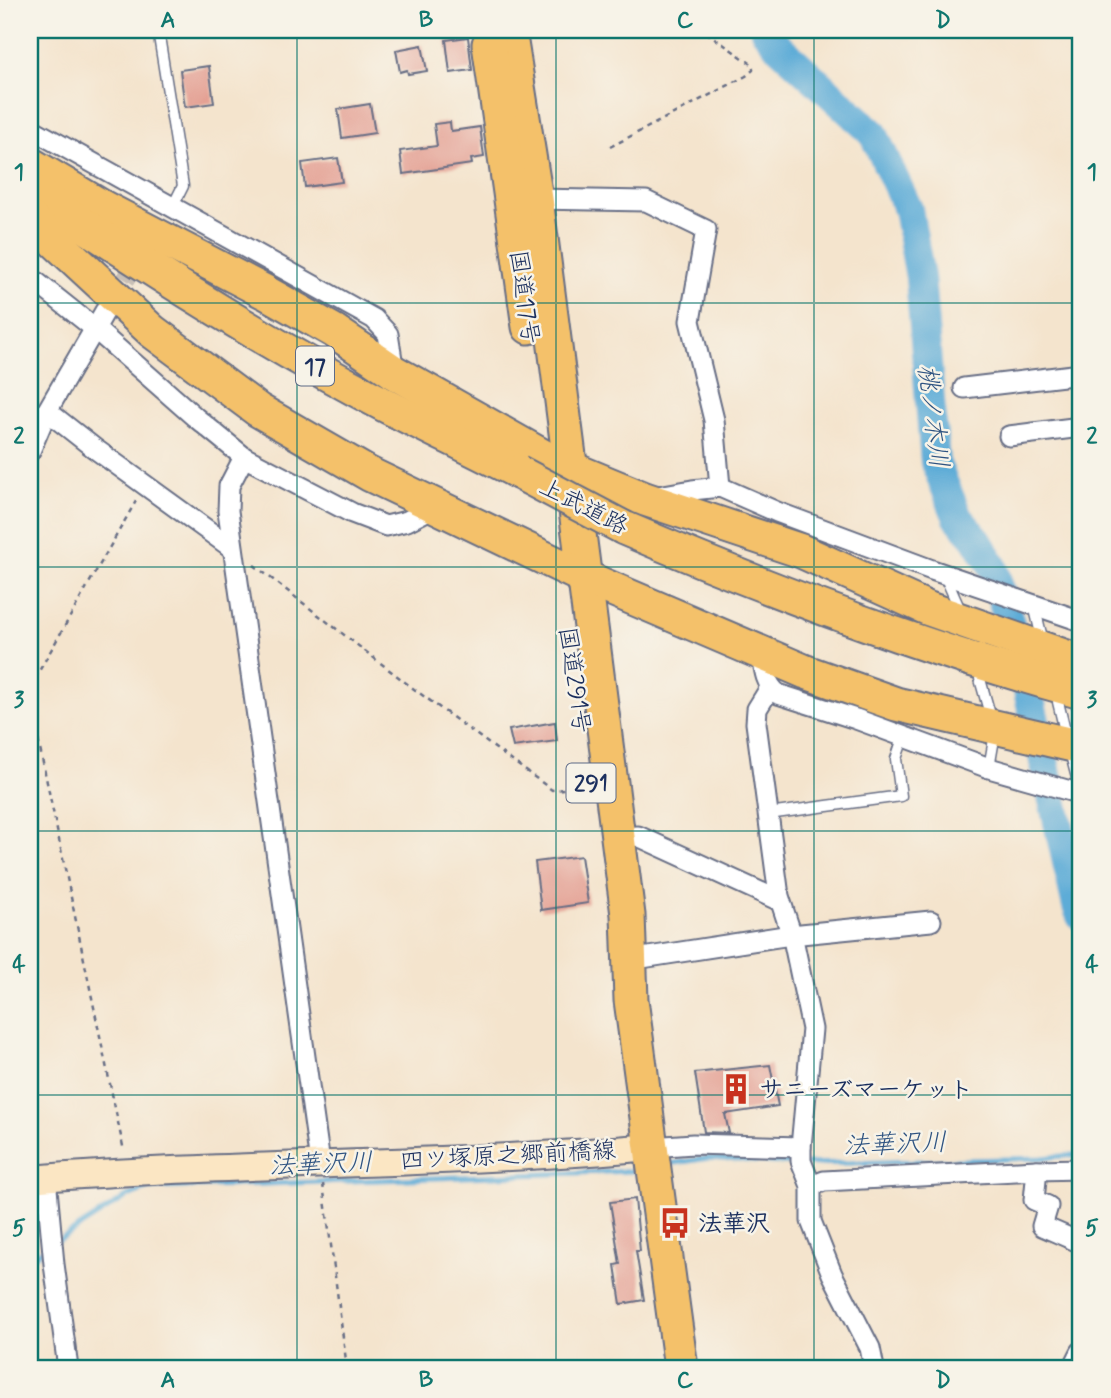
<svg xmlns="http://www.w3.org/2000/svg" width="1111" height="1398" viewBox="0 0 1111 1398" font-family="Mynerve,'Klee One',sans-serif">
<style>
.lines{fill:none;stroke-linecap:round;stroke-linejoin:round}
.stream{stroke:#5dacd7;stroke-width:5}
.river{stroke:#5dacd7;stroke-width:30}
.building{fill:#e4a194}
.street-tunnel{stroke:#c9c0b7;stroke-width:19;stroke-dasharray:19 10;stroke-linecap:butt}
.lane-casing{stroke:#676e85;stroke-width:13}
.street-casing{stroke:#676e85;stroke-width:23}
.secondary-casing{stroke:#676e85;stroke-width:30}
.highway-casing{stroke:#676e85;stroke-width:37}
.path{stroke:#676e85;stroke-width:2.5;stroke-dasharray:5 5;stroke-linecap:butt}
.lane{stroke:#fff;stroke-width:10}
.street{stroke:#fff;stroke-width:19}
.secondary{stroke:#fbe6c3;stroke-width:26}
.highway{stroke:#f4c16a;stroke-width:33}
.highway-bridge-casing{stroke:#676e85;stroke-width:37;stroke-linecap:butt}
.highway-bridge{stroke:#f4c16a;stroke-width:33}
.grid{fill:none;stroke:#0f766e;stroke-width:2;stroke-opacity:0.55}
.labels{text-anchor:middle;stroke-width:5;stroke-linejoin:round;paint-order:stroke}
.shield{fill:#f7f3e8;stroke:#5d6a87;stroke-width:2}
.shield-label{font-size:23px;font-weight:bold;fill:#1b2f5e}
.street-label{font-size:24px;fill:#1b2f5e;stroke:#f7f3e8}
.poi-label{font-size:24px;font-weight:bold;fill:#1b2f5e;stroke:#f7f3e8;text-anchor:start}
.water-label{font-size:26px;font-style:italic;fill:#2f5482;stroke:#f7f3e8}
.neatline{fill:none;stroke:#0f766e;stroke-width:2.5}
.grid-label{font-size:23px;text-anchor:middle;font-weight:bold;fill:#0f766e}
</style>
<rect width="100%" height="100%" fill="#f7f3e8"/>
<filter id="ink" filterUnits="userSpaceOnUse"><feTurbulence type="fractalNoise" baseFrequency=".0143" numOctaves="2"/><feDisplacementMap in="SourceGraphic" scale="14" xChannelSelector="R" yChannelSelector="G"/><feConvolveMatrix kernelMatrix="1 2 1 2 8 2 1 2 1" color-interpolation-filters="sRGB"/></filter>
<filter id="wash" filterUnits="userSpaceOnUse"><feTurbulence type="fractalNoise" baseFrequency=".00686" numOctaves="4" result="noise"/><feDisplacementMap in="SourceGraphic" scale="28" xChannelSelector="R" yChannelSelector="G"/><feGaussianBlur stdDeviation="1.57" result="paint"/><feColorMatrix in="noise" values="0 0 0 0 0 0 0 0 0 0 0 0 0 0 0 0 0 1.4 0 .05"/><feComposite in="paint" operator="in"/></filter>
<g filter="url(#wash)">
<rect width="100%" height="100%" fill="#f4e4cd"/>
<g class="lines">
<g class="stream">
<path d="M 668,1164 L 709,1158 L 797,1164"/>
<path d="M 807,1164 L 1042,1158 L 1081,1154"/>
<path d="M 56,1242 L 128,1196 L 149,1188 L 632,1171"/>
<path d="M 30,1258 L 48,1247"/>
</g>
<path class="river" d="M 765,30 L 777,45 L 873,133 L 908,209 L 920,277 L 935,462 L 958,518 L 976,538 L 992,565 L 1021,660 L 1077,906 L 1081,916"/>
</g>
<g id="blocks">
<g class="building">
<path d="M 468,37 L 472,70 L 450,73 L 446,40 Z"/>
<path d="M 422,45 L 427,71 L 408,74 L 407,70 L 400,72 L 396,50 Z"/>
<path d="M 209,66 L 214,103 L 185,107 L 180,70 Z"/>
<path d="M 370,104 L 375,133 L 342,138 L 338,109 Z"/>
<path d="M 450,122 L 451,131 L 480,127 L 484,157 L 471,159 L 472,164 L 403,174 L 400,151 L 437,146 L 434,124 Z"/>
<path d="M 338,158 L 342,182 L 305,187 L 302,163 Z"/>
<path d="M 555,722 L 557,741 L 513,747 L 509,730 Z"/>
<path d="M 581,856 L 588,903 L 541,910 L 535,862 Z"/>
<path d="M 770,1065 L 778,1106 L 725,1114 L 729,1133 L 704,1132 L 695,1073 Z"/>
<path d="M 635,1199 L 640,1251 L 636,1251 L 644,1300 L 621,1304 L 615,1265 L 620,1264 L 610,1202 Z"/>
</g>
</g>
</g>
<g filter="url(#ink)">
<use href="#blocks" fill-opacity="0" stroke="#676e85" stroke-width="2"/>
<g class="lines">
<path class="street-tunnel" d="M 110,304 L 143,253"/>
<defs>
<g id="lane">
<path d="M 158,30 L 183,186 L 173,206"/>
<path d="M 945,576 L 960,610"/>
<path d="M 1034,605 L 1043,642"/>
<path d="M 980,679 L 991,718"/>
<path d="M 1058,702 L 1066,735"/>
<path d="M 1071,755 L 1081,793"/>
<path d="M 989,768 L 994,739"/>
<path d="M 768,814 L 901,796 L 896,759 L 903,738"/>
</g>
<g id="street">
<path d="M 1080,30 L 1081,35"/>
<path d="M 30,128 L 374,319 L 388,334 L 394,372"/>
<path d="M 536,199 L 646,201 L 706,230 L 690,321 L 714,420 L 720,487"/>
<path d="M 30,277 L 94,328 L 195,417 L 244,457 L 352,513 L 386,526 L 407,521 L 436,506"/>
<path d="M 964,388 L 1081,374"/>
<path d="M 47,411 L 94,448 L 232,548"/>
<path d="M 1009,436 L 1081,427"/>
<path d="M 30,451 L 47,411 L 105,311"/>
<path d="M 244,457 L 229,486 L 228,511 L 320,1163"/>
<path d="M 652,497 L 692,490 L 720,487 L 777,512 L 932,570 L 1081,621"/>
<path d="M 762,653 C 764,669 765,684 778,694 L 856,719 L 989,768 L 1081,794"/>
<path d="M 770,688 L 757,709 L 756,723 L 779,896 L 793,939 L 812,1029 L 801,1147 L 801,1161 L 811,1186 L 811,1221 L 832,1274 L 870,1348 L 874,1368"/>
<path d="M 617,837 L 638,836 L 780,901"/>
<path d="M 629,960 L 791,935 L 931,921"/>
<path d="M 651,1147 L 693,1144 L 801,1147"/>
<path d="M 1037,1170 L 1081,1169"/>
<path d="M 46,1178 L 54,1264 L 68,1368"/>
<path d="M 811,1186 L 824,1181 L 1037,1170 L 1034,1200 L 1048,1206 L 1042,1226 L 1081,1243"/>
<path d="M 1073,1368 L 1081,1352"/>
</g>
<path id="secondary" d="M 30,1179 C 236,1162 444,1166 651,1147"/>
<g id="highway">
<path d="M 509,30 L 536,199 L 628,915 L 631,1000 L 681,1368"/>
<path d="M 489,44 L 529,327"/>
<path d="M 30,164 L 102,207 L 265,292 L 334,331 L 394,372 L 548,459 L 645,499 L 801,551 L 929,609 L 1081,662"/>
<path d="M 30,189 C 144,266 262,341 385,405 C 429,428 474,449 518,472"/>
<path d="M 30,218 L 152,331 L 258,410 L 369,474 L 584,577 L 806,672 L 896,704 L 1081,747"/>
<path d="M 624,528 C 773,592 925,649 1081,692"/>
</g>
</defs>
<use href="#lane" class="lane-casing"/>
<use href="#street" class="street-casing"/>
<use href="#secondary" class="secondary-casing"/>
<use href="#highway" class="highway-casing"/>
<g class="path">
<path d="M 610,147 L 746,76 L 753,70 L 753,65 L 703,30"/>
<path d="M 254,565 L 414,689 L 552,790 L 588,787"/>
<path d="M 30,687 L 136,501"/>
<path d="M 30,701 L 124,1151"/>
<path d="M 323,1184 L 347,1368"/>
<path d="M 30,1285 L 39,1281"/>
</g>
<use href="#lane" class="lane"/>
<use href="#street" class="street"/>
<use href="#secondary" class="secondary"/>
<use href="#highway" class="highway"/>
<defs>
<path id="highway-bridge" d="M 518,472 L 624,528"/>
</defs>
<use href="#highway-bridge" class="highway-bridge-casing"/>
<use href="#highway-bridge" class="highway-bridge"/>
</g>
</g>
<path class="grid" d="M 297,30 L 297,1368M 556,30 L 556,1368M 814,30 L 814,1368M 30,303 L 1081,303M 30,567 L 1081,567M 30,831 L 1081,831M 30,1095 L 1081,1095"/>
<defs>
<symbol id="building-bare" viewBox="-9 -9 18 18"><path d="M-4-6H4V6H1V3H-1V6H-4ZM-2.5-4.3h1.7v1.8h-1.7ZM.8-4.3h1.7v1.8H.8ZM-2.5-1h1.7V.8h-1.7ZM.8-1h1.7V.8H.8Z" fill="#c8321e" stroke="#f7f3e8" stroke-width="2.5" paint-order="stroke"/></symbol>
<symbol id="bus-bare" viewBox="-9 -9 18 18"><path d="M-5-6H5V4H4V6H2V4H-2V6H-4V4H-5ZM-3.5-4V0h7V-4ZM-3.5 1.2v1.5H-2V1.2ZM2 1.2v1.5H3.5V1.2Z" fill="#c8321e" stroke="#f7f3e8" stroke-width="2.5" paint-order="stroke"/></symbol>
</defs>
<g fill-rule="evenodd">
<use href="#building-bare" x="714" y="1067" width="44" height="44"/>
<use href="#bus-bare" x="653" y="1201" width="44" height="44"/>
</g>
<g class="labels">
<g class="shield">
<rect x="296" y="346.5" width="38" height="39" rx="5"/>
<rect x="566.5" y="763.5" width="49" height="39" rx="5"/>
</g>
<g class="shield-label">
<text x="315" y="374">17</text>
<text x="591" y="791">291</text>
</g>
<g class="street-label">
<text transform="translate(525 297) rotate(82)" y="8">国道17号</text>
<text transform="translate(584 506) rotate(27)" y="8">上武道路</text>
<text transform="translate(575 680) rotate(82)" y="8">国道291号</text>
<text transform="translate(508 1155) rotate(-3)" y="8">四ツ塚原之郷前橋線</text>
</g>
<g class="poi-label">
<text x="759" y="1097">サニーズマーケット</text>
<text x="698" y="1231">法華沢</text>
</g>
<g class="water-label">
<text transform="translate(934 416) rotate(83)" y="9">桃ノ木川</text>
<text transform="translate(895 1143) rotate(-2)" y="9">法華沢川</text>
<text transform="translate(321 1163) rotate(-2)" y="9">法華沢川</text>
</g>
</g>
<rect width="1111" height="1398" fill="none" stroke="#f7f3e8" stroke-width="77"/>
<rect x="38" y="38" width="1034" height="1322" class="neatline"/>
<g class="grid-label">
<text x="168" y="27">A</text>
<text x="426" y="27">B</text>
<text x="685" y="27">C</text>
<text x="943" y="27">D</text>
<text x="19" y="179">1</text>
<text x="1092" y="179">1</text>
<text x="19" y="443">2</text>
<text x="1092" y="443">2</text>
<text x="19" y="707">3</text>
<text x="1092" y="707">3</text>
<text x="19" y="971">4</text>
<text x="1092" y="971">4</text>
<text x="19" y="1235">5</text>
<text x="1092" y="1235">5</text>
<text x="168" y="1387">A</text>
<text x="426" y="1387">B</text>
<text x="685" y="1387">C</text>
<text x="943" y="1387">D</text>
</g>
</svg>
